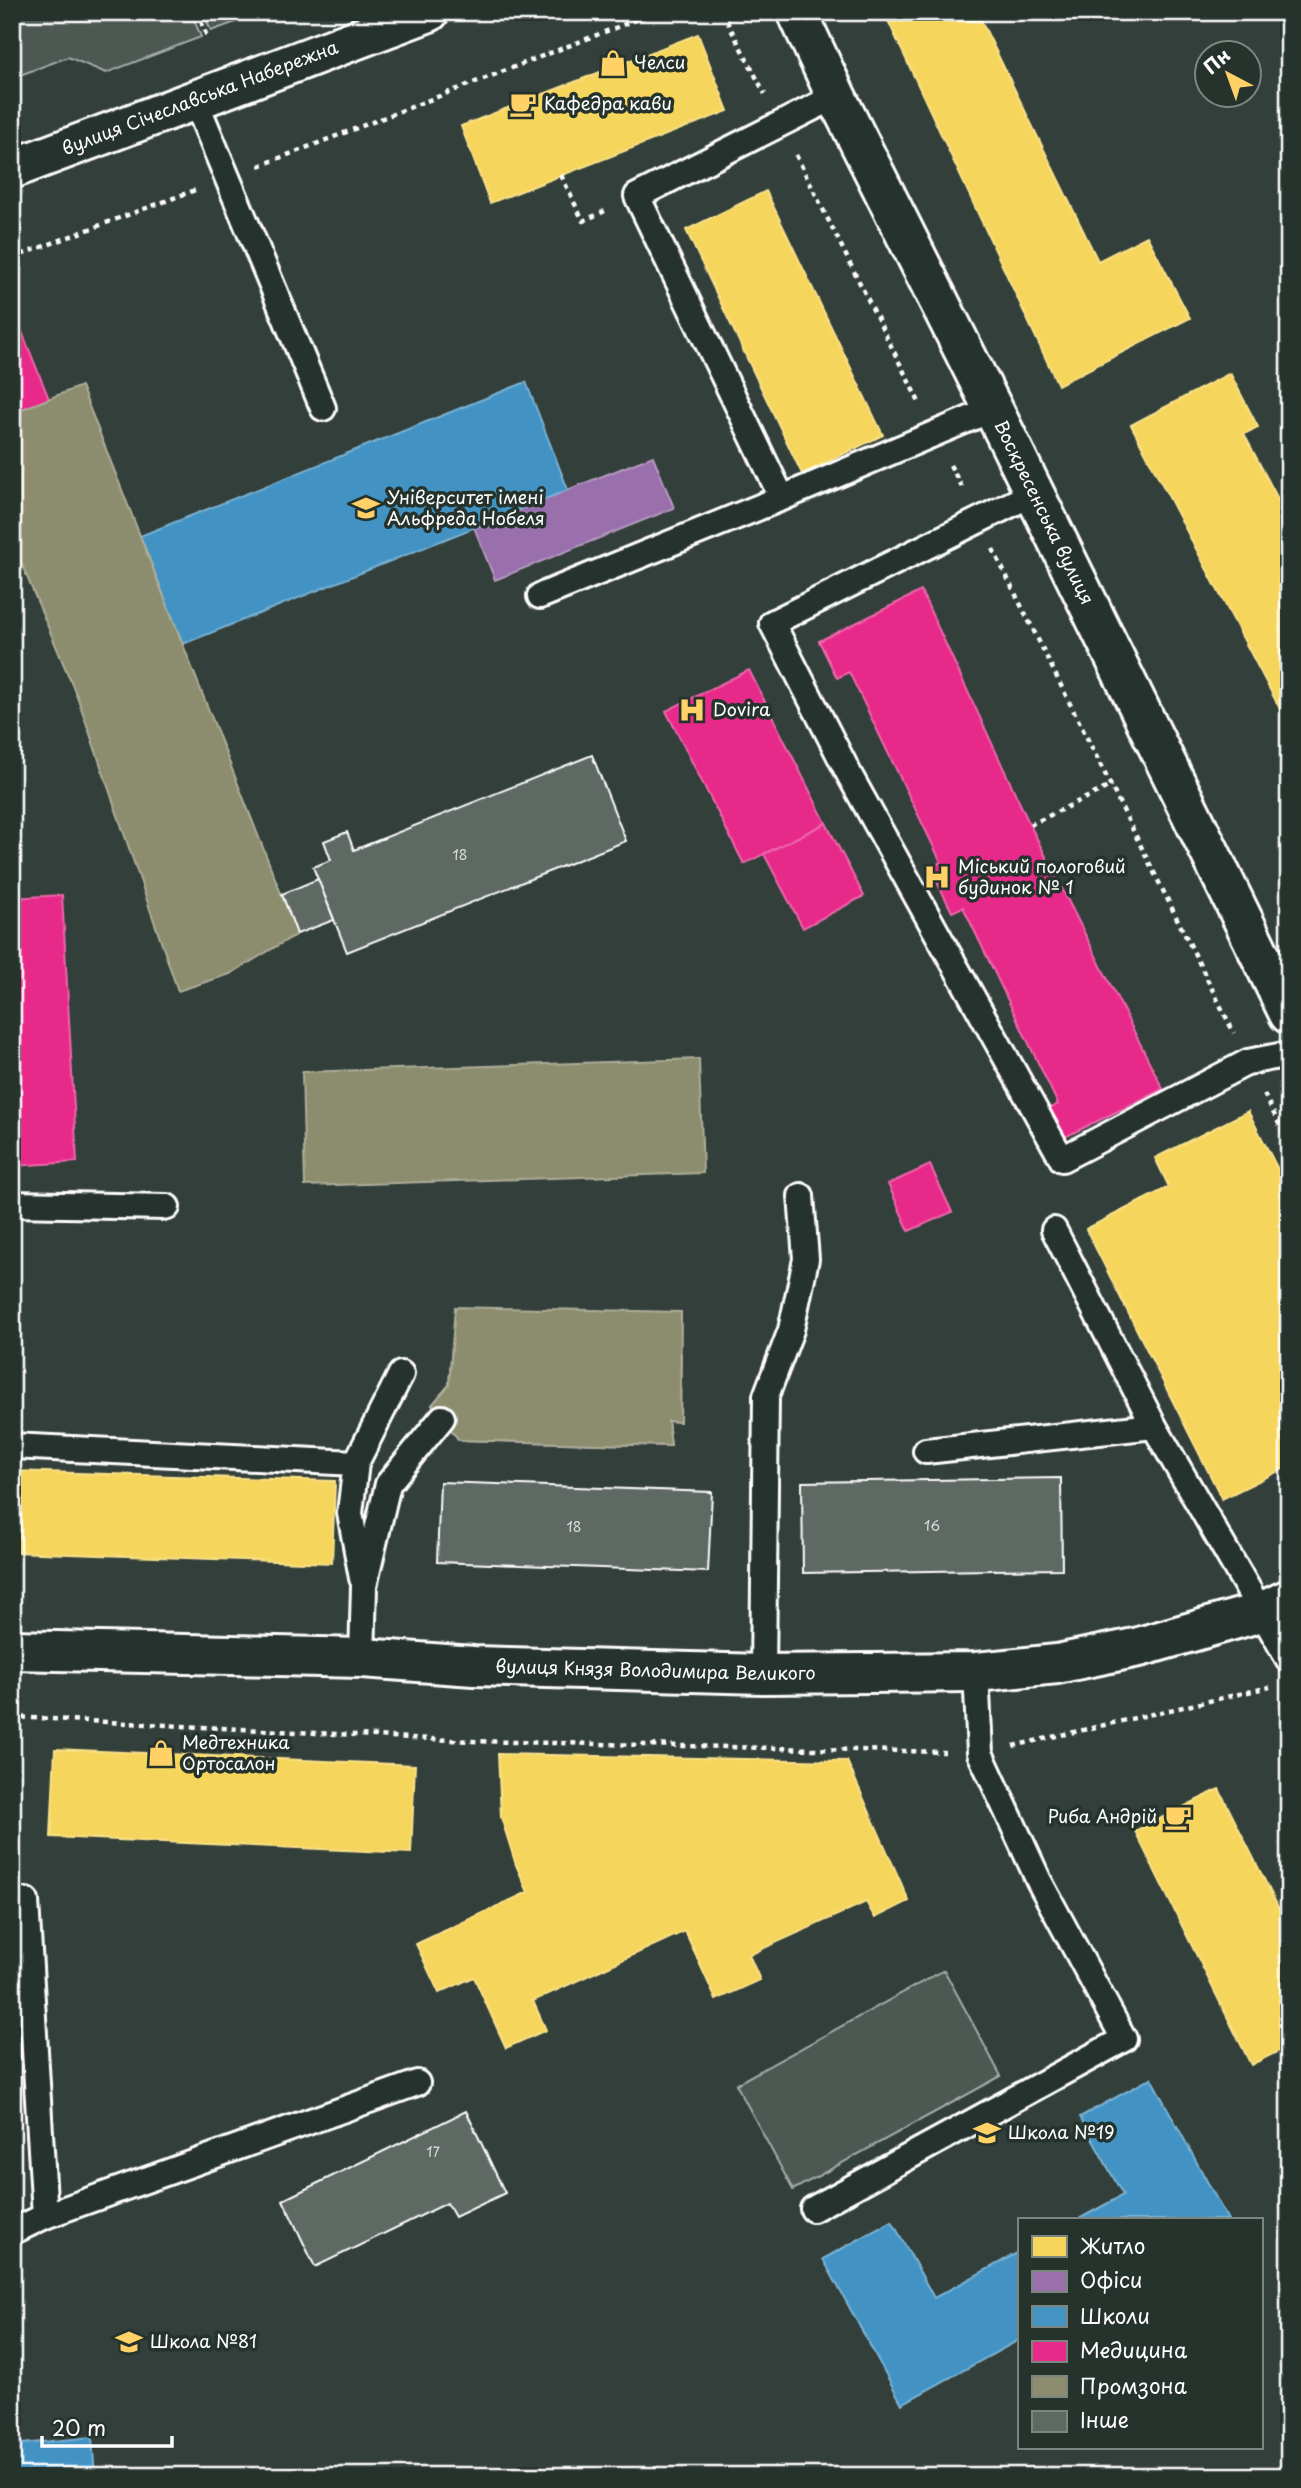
<svg xmlns="http://www.w3.org/2000/svg" width="1301" height="2488" viewBox="0 0 1301 2488" font-family="'Playpen Sans',sans-serif">
<style>
.green{fill:#4d5853;stroke:#a6aca9;stroke-width:2}
.homes{fill:#f6d55c;stroke:#f9e28d;stroke-width:2}
.offices{fill:#9970ab;stroke:#b89bc4;stroke-width:2}
.schools{fill:#4393c3;stroke:#7bb3d5;stroke-width:2}
.health{fill:#e7298a;stroke:#ee69ad;stroke-width:2}
.industry{fill:#8c8c6e;stroke:#aeae9a;stroke-width:2}
.building{fill:#5f6964;stroke:#fff;stroke-width:2}
.lines{fill:none;stroke-linecap:round;stroke-linejoin:round}
.service-casing{stroke:#fff;stroke-width:30}
.secondary-casing{stroke:#fff;stroke-width:44}
.primary-casing{stroke:#fff;stroke-width:44}
.path{stroke:#fff;stroke-width:4.5;stroke-dasharray:5 5;stroke-linecap:butt}
.service{stroke:#26332d;stroke-width:24}
.secondary{stroke:#26332d;stroke-width:38}
.primary{stroke:#26332d;stroke-width:38}
.labels{text-anchor:middle;stroke-width:7;stroke-linejoin:round;paint-order:stroke}
.number-label{font-size:14px;fill:#d7dad8}
.poi-label{font-size:18px;fill:#fff;stroke:#26332d;text-anchor:start}
.street-label{font-size:18px;fill:#fff;stroke:#26332d}
</style>
<rect width="100%" height="100%" fill="#333f3a"/>
<filter id="ink" filterUnits="userSpaceOnUse"><feTurbulence type="fractalNoise" baseFrequency=".0143" numOctaves="2"/><feDisplacementMap in="SourceGraphic" scale="14" xChannelSelector="R" yChannelSelector="G"/><feConvolveMatrix kernelMatrix="1 2 1 2 8 2 1 2 1" color-interpolation-filters="sRGB"/></filter>
<g filter="url(#ink)">
<g class="green">
<path d="M 12,12 L 191,12 L 201,37 L 106,73 L 68,57 L 12,78 Z"/>
<path d="M 203,12 L 232,12 L 236,22 L 211,31 Z"/>
<path d="M 944,1970 L 1001,2076 L 793,2190 L 736,2084 Z"/>
</g>
<g class="homes">
<path d="M 884,12 L 977,12 L 1098,261 L 1147,236 L 1190,318 L 1058,385 Z"/>
<path d="M 698,34 L 728,111 L 490,203 L 461,126 Z"/>
<path d="M 766,191 L 883,435 L 802,474 L 686,230 Z"/>
<path d="M 1230,373 L 1258,427 L 1244,434 L 1289,520 L 1289,726 L 1131,425 Z"/>
<path d="M 1248,1111 L 1289,1191 L 1289,1414 L 1284,1416 L 1289,1425 L 1289,1466 L 1222,1499 L 1086,1229 L 1169,1187 L 1155,1158 Z"/>
<path d="M 12,1471 L 335,1481 L 332,1563 L 12,1552 Z"/>
<path d="M 55,1749 L 415,1765 L 411,1853 L 51,1837 Z"/>
<path d="M 498,1754 L 847,1761 L 909,1901 L 875,1918 L 866,1902 L 749,1955 L 760,1980 L 716,2000 L 685,1931 L 533,2001 L 546,2030 L 506,2048 L 474,1977 L 439,1993 L 416,1944 L 528,1892 L 516,1865 L 501,1817 Z"/>
<path d="M 1219,1789 L 1289,1929 L 1289,2046 L 1251,2065 L 1135,1831 Z"/>
</g>
<g class="offices">
<path d="M 653,456 L 674,508 L 495,580 L 474,527 Z"/>
<path d="M 452,1343 L 681,1354 L 680,1422 L 668,1421 L 671,1446 L 459,1440 L 432,1405 L 449,1385 Z"/>
</g>
<g class="schools">
<path d="M 526,382 L 568,490 L 183,644 L 140,536 Z"/>
<path d="M 1151,2078 L 1228,2220 L 1077,2220 L 1123,2195 L 1080,2117 Z"/>
<path d="M 892,2221 L 934,2298 L 1019,2252 L 1019,2340 L 902,2404 L 823,2259 Z"/>
<path d="M 92,2437 L 95,2476 L 12,2476 L 12,2445 Z"/>
</g>
<g class="health">
<path d="M 12,307 L 49,399 L 12,413 Z"/>
<path d="M 921,591 L 1030,825 L 1163,1089 L 1063,1138 L 1049,1109 L 1058,1104 L 963,907 L 952,912 L 930,868 L 941,862 L 849,672 L 837,678 L 819,641 Z"/>
<path d="M 749,670 L 826,823 L 744,864 L 666,711 Z"/>
<path d="M 826,823 L 864,896 L 803,928 L 764,854 Z"/>
<path d="M 62,895 L 77,1162 L 12,1166 L 12,898 Z"/>
<path d="M 930,1165 L 952,1212 L 909,1231 L 888,1184 Z"/>
</g>
<g class="industry">
<path d="M 81,386 L 297,934 L 230,974 L 178,991 L 77,696 L 12,541 L 12,413 Z"/>
<path d="M 699,1059 L 703,1173 L 305,1186 L 302,1072 Z"/>
<path d="M 455,1307 L 681,1312 L 680,1422 L 668,1421 L 671,1446 L 459,1440 L 432,1405 L 449,1385 Z"/>
</g>
<g class="building">
<path d="M 592,755 L 626,841 L 347,952 L 313,867 L 331,860 L 324,841 L 347,832 L 354,850 Z"/>
<path d="M 318,879 L 334,920 L 297,934 L 282,894 Z"/>
<path d="M 1061,1478 L 1062,1569 L 803,1573 L 802,1482 Z"/>
<path d="M 440,1482 L 712,1492 L 708,1572 L 437,1562 Z"/>
<path d="M 466,2111 L 505,2193 L 455,2217 L 447,2203 L 315,2267 L 283,2200 Z"/>
</g>
<g class="lines">
<defs>
<g id="service">
<path d="M 195,100 L 323,408"/>
<path d="M 1034,493 L 772,623 L 850,776 L 1062,1159 L 1248,1062 L 1289,1054"/>
<path d="M 782,498 L 637,196 L 836,96"/>
<path d="M 540,596 L 782,498 L 993,409"/>
<path d="M 12,1204 L 167,1207"/>
<path d="M 1054,1230 L 1154,1426 L 1289,1660"/>
<path d="M 12,1446 L 356,1463"/>
<path d="M 926,1451 L 1154,1426"/>
<path d="M 362,1578 L 350,1513 L 356,1463 L 401,1374"/>
<path d="M 362,1658 L 364,1586 L 388,1484 L 442,1418"/>
<path d="M 763,1674 L 766,1396 L 791,1330 L 806,1259 L 801,1196"/>
<path d="M 26,1901 L 45,2216"/>
<path d="M 813,2209 L 1124,2039 L 1039,1881 L 980,1753 L 976,1672"/>
<path d="M 12,2232 L 45,2216 L 417,2083"/>
</g>
<g id="secondary">
<path id="s1" d="M 797,12 L 836,96 L 993,409 L 1289,1014"/>
<path id="s2" d="M 12,1650 L 362,1658 L 474,1666 L 763,1674 L 976,1672 L 1057,1664 L 1139,1647 L 1261,1612 L 1289,1599"/>
</g>
<g id="primary">
<path id="s3" d="M 12,169 L 429,12"/>
</g>
</defs>
<use href="#service" class="service-casing"/>
<use href="#secondary" class="secondary-casing"/>
<use href="#primary" class="primary-casing"/>
<g class="path">
<path d="M 197,12 L 208,39"/>
<path d="M 722,12 L 765,94"/>
<path d="M 796,155 L 920,404"/>
<path d="M 259,166 L 656,12"/>
<path d="M 561,175 L 583,221 L 605,211"/>
<path d="M 12,258 L 195,190"/>
<path d="M 950,465 L 964,491"/>
<path d="M 993,549 L 1234,1033"/>
<path d="M 1030,825 L 1112,785"/>
<path d="M 1264,1094 L 1289,1144"/>
<path d="M 12,1717 L 470,1741 L 945,1752"/>
<path d="M 1013,1746 L 1270,1687"/>
</g>
<use href="#service" class="service"/>
<use href="#secondary" class="secondary"/>
<use href="#primary" class="primary"/>
</g>
</g>
<defs>
<symbol id="shop-bare" viewBox="-9 -9 18 18"><path d="M-5-2.5h2.3a2.7 3.5 0 0 1 5.4 0H5L5.5 6h-11ZM-1.5-2.5h3a1.5 2.3 0 0 0-3 0Z" fill="#ffd166" stroke="#26332d" stroke-width="2.5" paint-order="stroke"/></symbol>
<symbol id="cafe-bare" viewBox="-9 -9 18 18"><path d="M-5.5-4.5H6V0H3Q3 3.5 0 3.5H-2.5Q-5.5 3.5-5.5 0ZM3-3.2v2h1.7v-2ZM-6 4.5H4V6H-6Z" fill="#ffd166" stroke="#26332d" stroke-width="2.5" paint-order="stroke"/></symbol>
<symbol id="university-bare" viewBox="-9 -9 18 18"><path d="M0-5L7-2L0 1L-7-2ZM-4 1L0 2.5L4 1V4Q0 6-4 4Z" fill="#ffd166" stroke="#26332d" stroke-width="2.5" paint-order="stroke"/></symbol>
<symbol id="hospital-bare" viewBox="-9 -9 18 18"><path d="M-5-5h3v3.5h4V-5h3V5h-3V1.5h-4V5h-3Z" fill="#ffd166" stroke="#26332d" stroke-width="2.5" paint-order="stroke"/></symbol>
<symbol id="school-bare" viewBox="-9 -9 18 18"><path d="M0-5L7-2L0 1L-7-2ZM-4 1L0 2.5L4 1V4Q0 6-4 4Z" fill="#ffd166" stroke="#26332d" stroke-width="2.5" paint-order="stroke"/></symbol>
</defs>
<g fill-rule="evenodd">
<use href="#shop-bare" x="594" y="44" width="38" height="38"/>
<use href="#cafe-bare" x="504" y="85" width="38" height="38"/>
<use href="#university-bare" x="347" y="489" width="38" height="38"/>
<use href="#hospital-bare" x="673" y="691" width="38" height="38"/>
<use href="#hospital-bare" x="918" y="858" width="38" height="38"/>
<use href="#shop-bare" x="142" y="1734" width="38" height="38"/>
<use href="#cafe-bare" x="1159" y="1798" width="38" height="38"/>
<use href="#school-bare" x="968" y="2114" width="38" height="38"/>
<use href="#school-bare" x="110" y="2323" width="38" height="38"/>
</g>
<g class="labels">
<g class="number-label">
<text x="460" y="860">18</text>
<text x="932" y="1531">16</text>
<text x="574" y="1532">18</text>
<text x="433" y="2157">17</text>
</g>
<g class="poi-label">
<text x="634" y="69">Челси</text>
<text x="544" y="110">Кафедра кави</text>
<text x="387" y="504">Університет імені<tspan x="387" dy="21">Альфреда Нобеля</tspan></text>
<text x="713" y="716">Dovira</text>
<text x="958" y="873">Міський пологовий<tspan x="958" dy="21">будинок № 1</tspan></text>
<text x="182" y="1749">Медтехника<tspan x="182" dy="21">Ортосалон</tspan></text>
<text x="1157" y="1823" text-anchor="end">Риба Андрій</text>
<text x="1008" y="2139">Школа №19</text>
<text x="150" y="2348">Школа №81</text>
</g>
<g class="street-label">
<text dy="6" stroke="none"><textPath href="#s3" startOffset="201">вулиця Січеславська Набережна</textPath></text>
<text dy="6" stroke="none"><textPath href="#s1" startOffset="558">Воскресенська вулиця</textPath></text>
<text dy="6" stroke="none"><textPath href="#s2" startOffset="644">вулиця Князя Володимира Великого</textPath></text>
</g>
</g>
<rect width="1301" height="2488" fill="none" stroke="#26332d" stroke-width="42"/>
<rect x="21" y="21" width="1259" height="2446" fill="none" stroke="#fff" stroke-width="2.5" filter="url(#ink)"/>
<rect x="1018" y="2218" width="245" height="231" fill="#26332d" stroke="#7d8581" stroke-width="2"/>
<rect x="1032" y="2236" width="35" height="21" fill="#f6d55c" stroke="#7d8581" stroke-width="2"/>
<text x="1080" y="2254" font-size="21" fill="#ffffff">Житло</text>
<rect x="1032" y="2271" width="35" height="21" fill="#9970ab" stroke="#7d8581" stroke-width="2"/>
<text x="1080" y="2288" font-size="21" fill="#ffffff">Офіси</text>
<rect x="1032" y="2306" width="35" height="21" fill="#4393c3" stroke="#7d8581" stroke-width="2"/>
<text x="1080" y="2324" font-size="21" fill="#ffffff">Школи</text>
<rect x="1032" y="2341" width="35" height="21" fill="#e7298a" stroke="#7d8581" stroke-width="2"/>
<text x="1080" y="2358" font-size="21" fill="#ffffff">Медицина</text>
<rect x="1032" y="2376" width="35" height="21" fill="#8c8c6e" stroke="#7d8581" stroke-width="2"/>
<text x="1080" y="2394" font-size="21" fill="#ffffff">Промзона</text>
<rect x="1032" y="2411" width="35" height="21" fill="#5f6964" stroke="#7d8581" stroke-width="2"/>
<text x="1080" y="2428" font-size="21" fill="#ffffff">Інше</text>
<g transform="translate(1228 74) rotate(319)"><circle r="33" fill="#26332d" stroke="#7d8581" stroke-width="2"/>
<path d="M0-5L12 26L0 18L-12 26Z" fill="#ffd166"/>
<text y="-10" font-size="19" font-weight="bold" text-anchor="middle" fill="#ffffff">Пн</text>
</g>
<path d="M42 2436v10h130v-10" fill="none" stroke="#ffffff" stroke-width="3.5"/>
<text x="52" y="2436" font-size="21" fill="#ffffff" stroke="#26332d" stroke-width="5" paint-order="stroke">20 m</text>
</svg>
